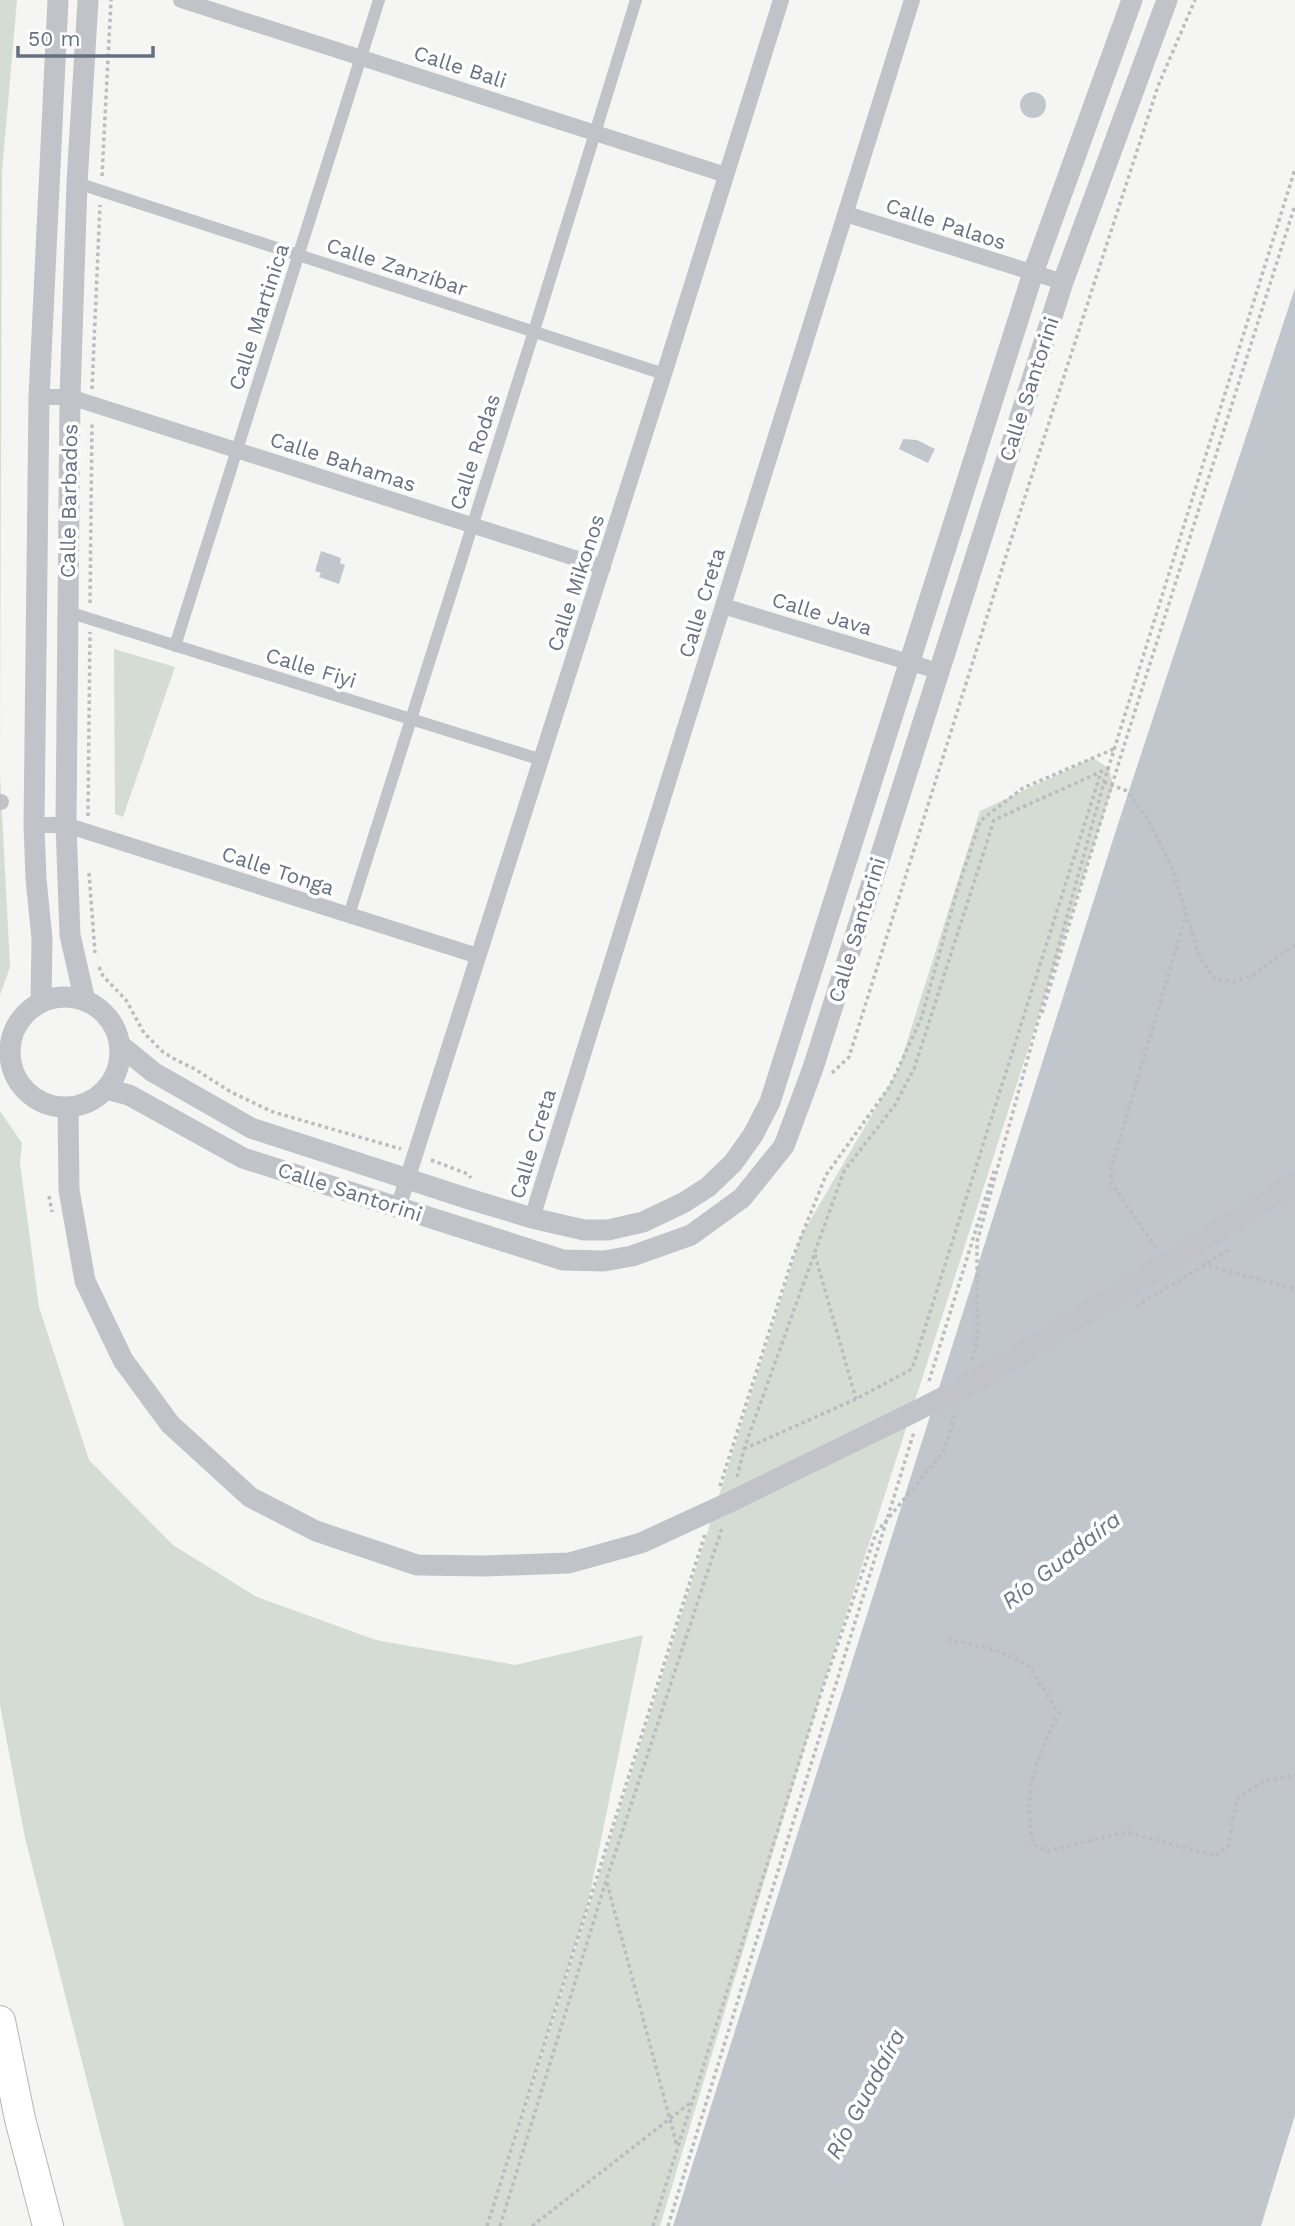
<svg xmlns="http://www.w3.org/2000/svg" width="1295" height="2226" viewBox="0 0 1295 2226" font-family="'Work Sans',sans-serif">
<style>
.green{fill:#d5dcd4}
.water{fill:#c1c5cc}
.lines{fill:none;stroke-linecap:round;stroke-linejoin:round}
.motorway-casing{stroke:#b4b6ba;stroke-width:32}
.path{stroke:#bbbcbf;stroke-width:3.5;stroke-dasharray:3.5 3.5;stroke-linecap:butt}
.pedestrian{stroke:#c2c3c8;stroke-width:12}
.minor{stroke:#c2c3c8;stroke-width:16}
.tertiary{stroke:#c2c3c8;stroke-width:21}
.motorway{stroke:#fff;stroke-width:30}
.path-bridge{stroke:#bbbcbf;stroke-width:3.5;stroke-dasharray:3.5 3.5;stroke-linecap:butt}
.tertiary-bridge{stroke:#c2c3c8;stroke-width:21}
.labels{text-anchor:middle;stroke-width:7;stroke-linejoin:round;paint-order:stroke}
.street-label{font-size:21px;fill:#686f81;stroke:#fff}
.water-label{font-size:23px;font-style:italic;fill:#697584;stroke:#fff}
</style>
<rect width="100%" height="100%" fill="#f5f6f3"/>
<g class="green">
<path d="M 0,0 L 17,0 L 2,172 L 0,752 Z"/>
<path d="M 114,649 L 175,667 L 123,817 L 115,814 Z"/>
<path d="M 1093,758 L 1109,768 L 1113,785 L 821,1693 L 660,2226 L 124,2226 L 25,1838 L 0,1705 L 0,1111 L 22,1143 L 20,1163 L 39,1307 L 89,1460 L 173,1545 L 257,1597 L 376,1640 L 515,1665 L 643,1635 L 587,1908 L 490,2220 L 801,1236 L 898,1070 L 980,811 Z"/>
<path d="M 0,773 L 10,967 L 0,995 Z"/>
</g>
<g class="water">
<circle cx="1033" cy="105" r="13"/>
<path d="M 1295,288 L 1295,2115 L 1261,2226 L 673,2226 L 1117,827 Z"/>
<path d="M 903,439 L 917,440 L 935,449 L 928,463 L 899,449 Z"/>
<path d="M 321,551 L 341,558 L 340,563 L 345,565 L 339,584 L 319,577 L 321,573 L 315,571 Z"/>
</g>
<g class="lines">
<defs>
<path id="motorway" d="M 0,2021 L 20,2119 L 48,2226"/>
</defs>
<use href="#motorway" class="motorway-casing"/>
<g class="path">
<path d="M 102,176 L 111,0"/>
<path d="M 92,389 L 100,205"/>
<path d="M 90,603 L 92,422"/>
<path d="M 1104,782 L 1127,791 L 1146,816 L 1171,865 L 1200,958 L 1214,978 L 1233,982 L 1253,975 L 1295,945"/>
<path d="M 88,816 L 90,632"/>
<path d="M 89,873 L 95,953"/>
<path d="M 99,967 L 103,976 L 126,1000 L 144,1033 L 163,1052 L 176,1060 L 193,1068 L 231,1092 L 273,1112 L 401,1149"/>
<path d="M 1042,1013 L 1123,749 L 1295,205"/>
<path d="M 832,1073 L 849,1057 L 1011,540 L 1158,86 L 1195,0"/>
<path d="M 431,1160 L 468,1174 L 471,1178"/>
<path d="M 49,1196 L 52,1212"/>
<path d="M 1156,1248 L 1111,1183 L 1111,1169 L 1187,912"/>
<path d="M 815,1255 L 856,1399"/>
<path d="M 1202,1264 L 1295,1289"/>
<path d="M 972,1360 L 977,1342 L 977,1242 L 1104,782 L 1295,169"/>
<path d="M 929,1381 L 994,1171"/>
<path d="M 744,1449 L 856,1399 L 912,1369 L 1101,772"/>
<path d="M 737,1477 L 744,1449 L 844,1171 L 895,1105 L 914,1069 L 994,820 L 1109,768"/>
<path d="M 720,1486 L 793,1257 L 826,1175 L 890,1086 L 921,1019 L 957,891 L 980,821 L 1023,788 L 1116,748"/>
<path d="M 948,1639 L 998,1651 L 1027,1664 L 1059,1713 C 1036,1761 1022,1790 1033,1844 L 1047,1851 L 1127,1832 L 1216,1856 L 1228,1846 L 1237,1799 L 1262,1782 L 1295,1775"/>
<path d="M 607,1883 L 677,2146"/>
<path d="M 487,2226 L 705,1534"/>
<path d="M 500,2226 L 606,1881 L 722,1528"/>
<path d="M 532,2226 L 690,2103"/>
<path d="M 653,2226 L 821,1693 L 876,1533 L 944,1451 L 956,1411"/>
<path d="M 668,2226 L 914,1432"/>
</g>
<g class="pedestrian">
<path d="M 77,183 L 664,374"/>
<path d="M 68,612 L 542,760"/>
<path d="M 175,646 L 379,0"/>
<path d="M 349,915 L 534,331 L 636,0"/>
</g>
<g class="minor">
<path d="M 181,0 L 726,175"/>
<path d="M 846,214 L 1063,282"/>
<path d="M 39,397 L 70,397 L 603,567"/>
<path d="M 723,606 L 938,671"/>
<path d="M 0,802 L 1,802"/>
<path d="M 34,825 L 66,825 L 478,956"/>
<path d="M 398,1208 L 664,374 L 781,0"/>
<path d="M 532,1218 L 912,0"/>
</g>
<g class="tertiary">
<circle cx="65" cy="1052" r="55"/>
<path d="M 85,1001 L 70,935 L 66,825 L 70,397 L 77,183 L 88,0"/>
<path d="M 41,1002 L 42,939 L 36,879 L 34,825 L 39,397 L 58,0"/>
<path d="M 120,1045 L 153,1072 L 251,1128 L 469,1199 L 532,1218 L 584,1230 L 608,1230 L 643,1222 L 683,1203 L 708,1187 L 733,1163 L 753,1135 L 770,1102 L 1033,273 L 1132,0"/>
<path d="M 106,1089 L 129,1095 L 243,1158 L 563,1260 L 604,1261 L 632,1256 L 691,1235 L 742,1198 L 784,1146 L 813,1068 L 1063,282 L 1167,0"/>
<path d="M 68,1108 L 69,1190 L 85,1281 L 123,1360 L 170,1424 L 250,1497 L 316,1531 L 417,1565 L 484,1566 L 569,1563 L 641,1543 L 730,1502 L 916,1411"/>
</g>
<use href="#motorway" class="motorway"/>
<path class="path-bridge" d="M 1136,1307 L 1230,1249"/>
<path class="tertiary-bridge" d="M 916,1411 L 992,1372 L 1295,1183"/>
</g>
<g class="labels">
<g class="street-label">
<text transform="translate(460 67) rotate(18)" y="7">Calle Bali</text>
<text transform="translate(946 224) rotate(18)" y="7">Calle Palaos</text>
<text transform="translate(397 267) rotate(18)" y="7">Calle Zanzíbar</text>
<text transform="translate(259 317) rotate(-72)" y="7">Calle Martinica</text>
<text transform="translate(1029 389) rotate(-72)" y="7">Calle Santorini</text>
<text transform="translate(475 452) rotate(-72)" y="7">Calle Rodas</text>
<text transform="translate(343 462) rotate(18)" y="7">Calle Bahamas</text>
<text transform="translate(69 501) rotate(-89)" y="7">Calle Barbados</text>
<text transform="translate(576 583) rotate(-72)" y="7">Calle Mikonos</text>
<text transform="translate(702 603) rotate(-73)" y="7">Calle Creta</text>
<text transform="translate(822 614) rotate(17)" y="7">Calle Java</text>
<text transform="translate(311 668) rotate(17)" y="7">Calle Fiyi</text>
<text transform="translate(278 871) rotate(18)" y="7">Calle Tonga</text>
<text transform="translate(857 930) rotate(-73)" y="7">Calle Santorini</text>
<text transform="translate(533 1144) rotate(-73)" y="7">Calle Creta</text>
<text transform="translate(350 1192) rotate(18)" y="7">Calle Santorini</text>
</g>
<g class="water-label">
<text transform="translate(1061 1560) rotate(-38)" y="8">Río Guadaíra</text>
<text transform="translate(865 2094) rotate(-62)" y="8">Río Guadaíra</text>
</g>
</g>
<path d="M18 46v10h135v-10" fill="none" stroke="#686f81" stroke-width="3.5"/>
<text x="28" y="46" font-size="21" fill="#686f81" stroke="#ffffff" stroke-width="5" paint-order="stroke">50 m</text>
</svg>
